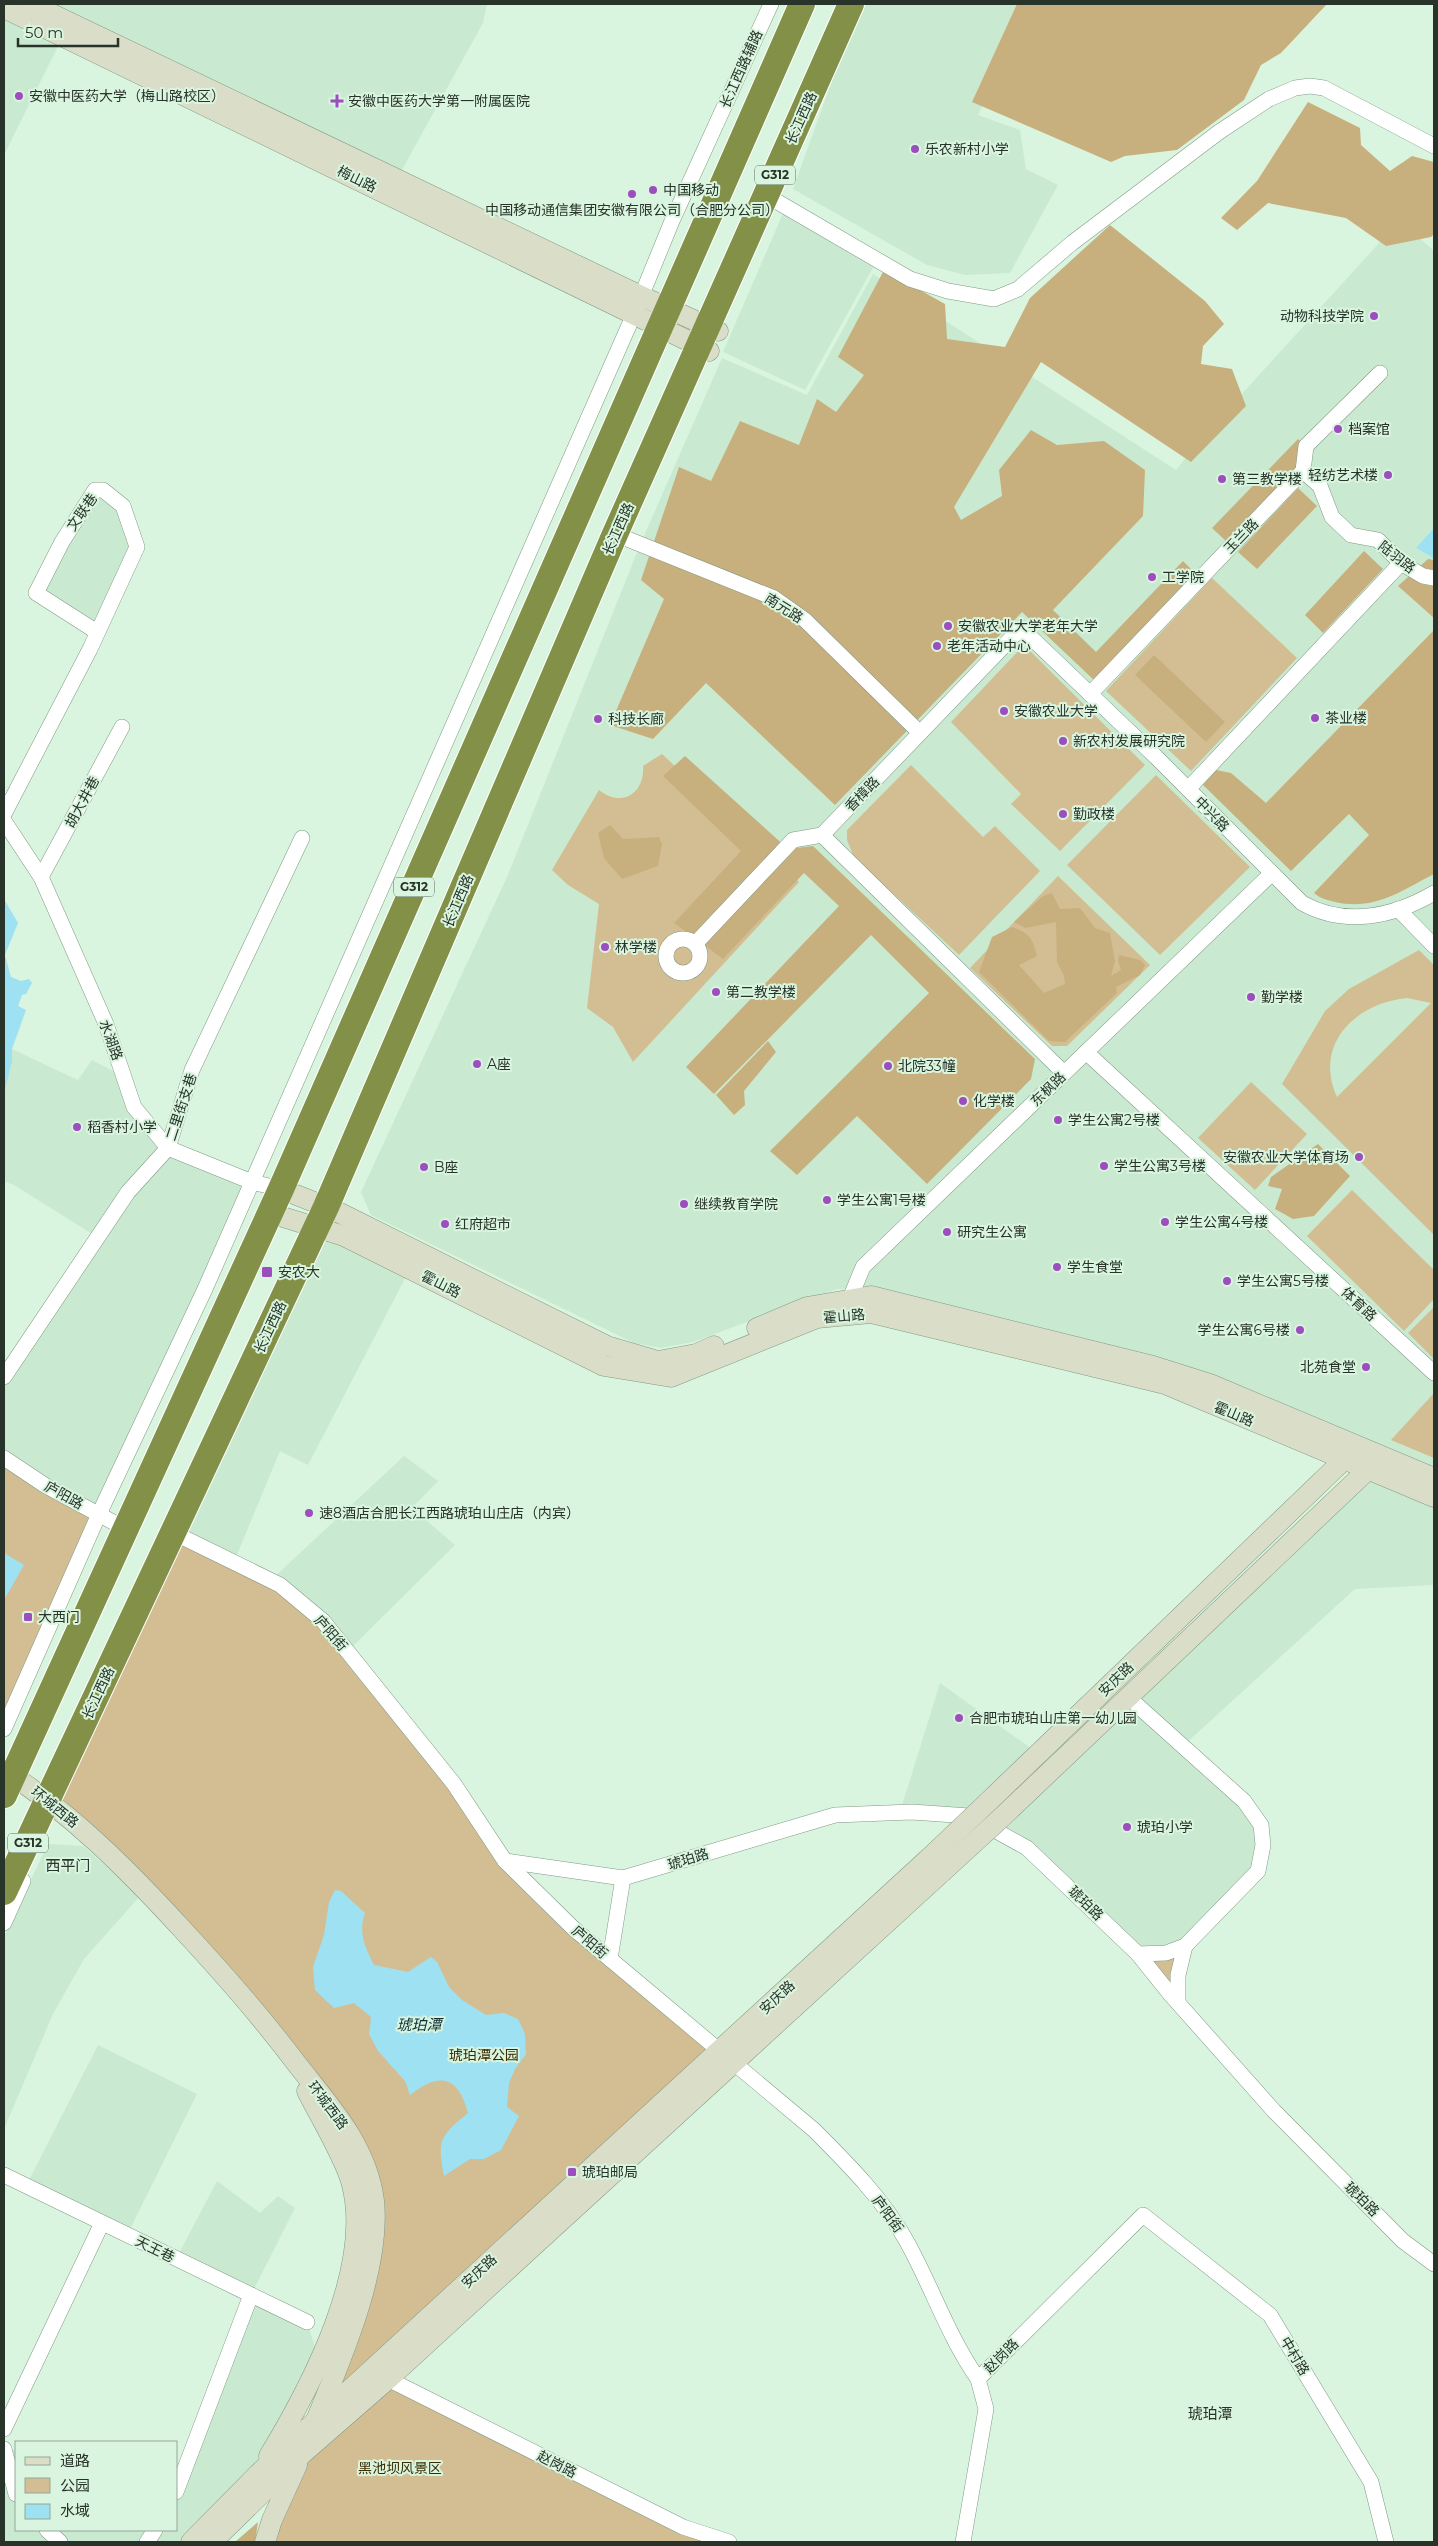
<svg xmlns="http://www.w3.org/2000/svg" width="1438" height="2546" viewBox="0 0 1438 2546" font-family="Montserrat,'Noto Sans SC',sans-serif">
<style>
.built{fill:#c9ead0}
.green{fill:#d3be93;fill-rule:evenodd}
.forest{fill:#c7b07e}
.water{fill:#9ee1f3}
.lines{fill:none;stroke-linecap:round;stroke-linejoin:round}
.street-casing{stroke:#809985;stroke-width:16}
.secondary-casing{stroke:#809985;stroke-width:21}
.highway-casing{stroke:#fff;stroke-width:28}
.street{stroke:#fff;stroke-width:15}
.secondary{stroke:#dadec8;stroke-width:20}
.highway{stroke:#839148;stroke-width:26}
.secondary-bridge-casing{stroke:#809985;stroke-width:21;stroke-linecap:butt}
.secondary-bridge{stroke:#dadec8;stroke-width:20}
.poi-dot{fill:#9c4dbe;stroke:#daf5df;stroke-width:2}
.labels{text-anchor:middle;stroke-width:4;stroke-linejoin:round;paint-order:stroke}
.shield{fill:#daf5df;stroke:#5d6d60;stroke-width:1}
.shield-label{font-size:12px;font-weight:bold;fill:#28332a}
.street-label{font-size:14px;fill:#28332a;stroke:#daf5df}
.poi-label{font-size:14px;fill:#28332a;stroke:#daf5df;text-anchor:start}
.park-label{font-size:14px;fill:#3c2c01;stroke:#daf5df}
.neighbourhood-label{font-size:15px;fill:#28332a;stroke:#daf5df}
.water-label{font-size:15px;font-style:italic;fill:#0d2f37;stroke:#daf5df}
</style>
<rect width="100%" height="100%" fill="#daf5df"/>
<g class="built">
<path d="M 31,4 L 487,4 L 483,23 L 397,179 Z"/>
<path d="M 864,4 L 1029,4 L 978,115 L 1020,130 L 1026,169 L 1058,185 L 1010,273 L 965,275 L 927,265 L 793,189 L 843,50 Z"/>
<path d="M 4,8 L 63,36 L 4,155 Z"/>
<path d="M 784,211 L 874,266 L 805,390 L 723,352 Z"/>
<path d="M 1400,220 L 1434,251 L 1434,1470 L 871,1288 L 837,1289 L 693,1342 L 661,1348 L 634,1343 L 371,1215 L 361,1192 L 507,877 L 640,545 L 722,358 L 807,395 L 873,274 L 1176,470 L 1199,441 Z"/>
<path d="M 95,490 L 123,506 L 137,547 L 97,632 L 36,593 Z"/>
<path d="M 12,1049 L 78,1080 L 92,1060 L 124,1077 L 168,1148 L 252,1182 L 99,1514 L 4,1458 L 4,1377 L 97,1237 L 14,1185 L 4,1181 L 4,1094 L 12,1062 Z"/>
<path d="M 323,1229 L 410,1269 L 308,1465 L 280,1451 L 234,1562 L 182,1537 Z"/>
<path d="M 404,1456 L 438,1481 L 412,1508 L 455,1545 L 348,1651 L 271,1580 Z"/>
<path d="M 1368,1469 L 1434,1497 L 1434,1585 L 1355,1589 L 1183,1746 L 1261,1825 L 1258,1871 L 1185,1946 L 1138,1954 L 1027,1848 L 992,1828 Z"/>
<path d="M 940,1683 L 1039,1754 L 969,1816 L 900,1812 Z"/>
<path d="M 48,1844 L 83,1846 L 140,1896 L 84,1959 L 53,2014 L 4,2129 L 4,1936 Z"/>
<path d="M 98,2045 L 197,2094 L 127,2235 L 26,2186 Z"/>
<path d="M 217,2181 L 260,2213 L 278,2196 L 295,2208 L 251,2295 L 307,2322 L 319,2360 L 258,2474 L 191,2542 L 4,2542 L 4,2450 L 16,2450 L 16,2530 L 176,2530 L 176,2492 L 251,2295 L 176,2259 Z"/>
</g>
<g class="green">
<path d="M 1212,578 L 1297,658 L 1191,771 L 1106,691 Z"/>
<path d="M 1021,648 L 1028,649 L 1145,765 L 1060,851 L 1011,804 L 1021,794 L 951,722 Z"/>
<path d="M 662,754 L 799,882 L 633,1062 L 613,1027 L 587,1008 L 599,904 L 568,885 L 552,870 L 599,790 C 621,808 645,794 643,766 Z"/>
<path d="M 911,765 L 983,837 L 995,826 L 1040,871 L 959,955 L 854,857 L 847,840 L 847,830 Z"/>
<path d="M 1156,775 L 1250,867 L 1160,955 L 1067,865 Z"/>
<path d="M 1058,876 L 1150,965 L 1067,1046 L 1052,1046 L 970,968 Z"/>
<path d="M 1419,950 L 1434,965 L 1434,1235 L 1282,1084 L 1325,1011 L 1349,989 ZM 1407,998 L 1431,1003 L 1337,1097 C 1313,1044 1356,1003 1407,998 Z"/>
<path d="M 1251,1082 L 1307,1134 L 1255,1190 L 1198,1138 Z"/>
<path d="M 1352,1190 L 1434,1270 L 1434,1299 L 1404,1331 L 1307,1236 Z"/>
<path d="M 1434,1307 L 1434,1359 L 1408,1333 Z"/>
<path d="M 1434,1393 L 1434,1458 L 1391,1440 Z"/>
<path d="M 4,1458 L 99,1514 L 4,1729 Z"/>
<path d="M 182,1537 L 280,1585 L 323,1621 L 505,1861 L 719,2051 L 315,2424 L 374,2234 L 285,2047 L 56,1806 Z"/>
<path d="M 1185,1946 L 1178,2003 L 1138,1954 Z"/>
<path d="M 388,2379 L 729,2542 L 265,2542 L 302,2454 Z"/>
</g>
<g class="forest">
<path d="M 1017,4 L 1327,4 L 1281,53 L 1261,65 L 1244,100 L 1177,150 L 1125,156 L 1111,162 L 972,102 Z"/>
<path d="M 1308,102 L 1360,128 L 1361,145 L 1390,171 L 1412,156 L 1434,162 L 1434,234 L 1431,237 L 1386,246 L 1346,218 L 1268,203 L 1237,230 L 1221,218 L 1257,181 Z"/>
<path d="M 1110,225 L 1205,301 L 1224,324 L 1203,346 L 1201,364 L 1232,369 L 1246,406 L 1191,462 L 1041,362 L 954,507 L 961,520 L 1002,496 L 999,470 L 1031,430 L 1057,445 L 1104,441 L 1145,470 L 1143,516 L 1053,610 L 1096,652 L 1183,561 L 1197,575 L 1096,682 L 1022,612 L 835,805 L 706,683 L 653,739 L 610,725 L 664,599 L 641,580 L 679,467 L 711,481 L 740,421 L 799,445 L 817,399 L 836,412 L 864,375 L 838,357 L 884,270 L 945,304 L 947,339 L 1005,347 L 1030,298 Z"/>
<path d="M 1298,439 L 1303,444 L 1298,467 L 1227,542 L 1212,528 Z"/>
<path d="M 1298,488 L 1317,506 L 1257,569 L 1238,552 Z"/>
<path d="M 1364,551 L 1383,569 L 1323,633 L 1305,615 Z"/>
<path d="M 1428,559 L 1434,560 L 1434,618 L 1398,586 Z"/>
<path d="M 1434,630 L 1434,874 C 1401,891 1374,911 1335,902 C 1327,900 1321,899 1314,893 L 1369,835 L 1349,814 L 1291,871 L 1199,781 L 1211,769 L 1231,773 L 1266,803 Z"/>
<path d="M 1154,655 L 1225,722 L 1206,742 L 1135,675 Z"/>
<path d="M 685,756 L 788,849 L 813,846 L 1035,1059 L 1031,1079 L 927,1184 L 857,1116 L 797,1175 L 770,1151 L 929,993 L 871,935 L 714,1094 L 686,1067 L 839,906 L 804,873 L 723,959 L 674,923 L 741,851 L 663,776 Z"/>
<path d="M 610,825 L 623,839 L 659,837 L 662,844 L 658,866 L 622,879 L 604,858 L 598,833 Z"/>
<path d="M 1052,893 L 1060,909 L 1080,908 L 1095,928 L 1110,933 L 1115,961 L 1111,976 L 1121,970 L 1118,961 L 1119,955 L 1140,960 L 1145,965 L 1140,975 L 1116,987 L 1117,993 L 1065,1042 L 1049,1041 L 979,972 L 992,937 L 1012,927 C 1030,933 1033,939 1037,956 L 1019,965 L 1044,993 L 1065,984 L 1064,976 L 1057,962 L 1056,922 L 1025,928 L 1014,922 L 1043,896 Z"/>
<path d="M 768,1041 L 776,1052 L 744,1091 L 745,1105 L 734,1115 L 716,1095 Z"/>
<path d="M 1318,1144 L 1350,1176 L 1314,1216 L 1293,1219 L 1275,1209 L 1282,1189 L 1268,1186 L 1271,1177 Z"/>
<path d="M 258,2522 L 255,2542 L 235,2542 Z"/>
</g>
<g class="water">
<path d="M 1434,528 L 1434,558 L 1416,548 Z"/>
<path d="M 4,899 L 18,923 L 5,955 L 11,977 L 21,981 L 29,979 L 32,983 L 26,994 L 22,995 L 18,1006 L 26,1010 L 12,1049 L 12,1062 L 4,1094 Z"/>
<path d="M 4,1553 L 24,1565 L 4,1600 Z"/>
<path d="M 335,1890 L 341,1891 L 365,1913 C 358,1932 365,1948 374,1965 L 408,1972 L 431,1957 L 437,1962 L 449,1987 L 462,2000 L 486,2015 L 504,2013 L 518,2019 L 525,2034 L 526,2054 L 515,2069 L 509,2083 L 507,2107 L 519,2116 L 501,2150 L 484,2159 L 470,2159 L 444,2176 C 437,2140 440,2136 468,2113 C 458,2075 439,2072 410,2095 L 405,2081 L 378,2051 L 369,2034 L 371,2017 L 354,2003 L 334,2008 L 315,1990 L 313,1967 L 324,1935 L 329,1902 Z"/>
</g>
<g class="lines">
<defs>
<g id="street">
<path d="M 776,201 L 910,279 L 948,291 L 994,299 L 1018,289 L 1072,243 L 1219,132 L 1269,99 L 1295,88 L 1310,86 L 1324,88 L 1434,146"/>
<path d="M 1303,471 L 1320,486 L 1332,517 L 1351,535 L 1378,540 L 1401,563 L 1423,576 L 1434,578"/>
<path d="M 615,534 L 774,598 L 805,620 L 920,733"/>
<path d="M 1090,694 L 1303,471 L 1306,446 L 1380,373"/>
<path d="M 1188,789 L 1401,563"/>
<path d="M 4,814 L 90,649 L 137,547 L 123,506 L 103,490 L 95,490 L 62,542 L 36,593 L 97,632"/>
<path d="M 4,821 L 41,877 L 106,1024 L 134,1107 L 168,1148 L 252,1182 L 281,1189"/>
<path d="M 822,835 L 1064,1073"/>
<path d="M 41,877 L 122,727"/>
<path d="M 1398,909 L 1434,946"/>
<circle cx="683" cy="956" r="17"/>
<path d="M 695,944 L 793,840 L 822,835 L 1021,628 L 1156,757 L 1302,903 C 1345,927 1393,917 1434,893"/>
<path d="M 1086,1052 L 1434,1373"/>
<path d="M 846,1308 L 863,1267 L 1271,874"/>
<path d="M 4,1377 L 128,1192 L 168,1148 L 192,1070 L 302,838"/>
<path d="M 4,1458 L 46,1486 L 126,1529"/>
<path d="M 174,1533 L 280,1585 L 323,1621 L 454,1784 L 505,1861 L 573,1928 L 814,2130 C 848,2164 884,2200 907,2242 C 932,2287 948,2336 978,2379"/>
<path d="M 1128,1697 L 1244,1801 L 1261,1825 L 1263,1845 L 1258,1871 L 1185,1946 L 1166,1953 L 1138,1954"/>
<path d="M 4,1729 L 99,1514 L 205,1289 L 634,314 L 672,221 L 771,4"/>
<path d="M 505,1861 L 623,1878 L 610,1959"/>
<path d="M 623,1878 L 835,1815 L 912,1812 L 969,1816 L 1027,1848 L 1138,1954 L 1170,1994 L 1274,2111 L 1403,2241 L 1434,2264"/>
<path d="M 4,1923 L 23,1881"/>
<path d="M 1178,2003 L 1178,1975 L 1185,1946"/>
<path d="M 4,2175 L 307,2322"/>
<path d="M 388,2379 L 683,2527 L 729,2542"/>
<path d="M 4,2429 L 102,2223"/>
<path d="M 4,2449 L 16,2494"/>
<path d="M 176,2492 L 251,2295"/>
<path d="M 47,2530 L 60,2542"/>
<path d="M 147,2542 L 155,2530"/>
<path d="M 963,2542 L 986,2409 L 978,2379 L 1143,2215 L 1270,2315 L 1371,2482 L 1386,2542"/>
</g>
<g id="secondary">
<path d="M 31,4 L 641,296 L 718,331"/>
<path d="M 4,8 L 709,351"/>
<path d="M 281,1189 L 332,1209 L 607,1346 L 658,1361 L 696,1354 L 714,1346"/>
<path d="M 270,1213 L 344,1236 L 604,1366 L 671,1377 L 817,1318 L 871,1313 L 1165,1384 L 1434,1497"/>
<path d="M 757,1328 L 807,1307 L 871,1296 L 1153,1366 L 1210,1384 L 1434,1478"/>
<path d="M 4,1770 C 71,1813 127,1869 181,1928 C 221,1971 260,2015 296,2063 C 329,2105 367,2145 374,2201 C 381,2268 342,2357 317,2418"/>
<path d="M 988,1802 L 1353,1451"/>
<path d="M 1001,1818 L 1377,1461"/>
<path d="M 269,2456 C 312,2385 375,2265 351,2181 C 343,2155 320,2117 307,2091"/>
<path d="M 191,2542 L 258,2474 L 929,1858"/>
<path d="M 212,2542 L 302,2454 L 388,2379 L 942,1872"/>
<path d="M 265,2542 L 272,2520 L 297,2465"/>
</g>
<g id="highway">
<path d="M 4,1795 L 281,1189 L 802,4"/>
<path d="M 4,1892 L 326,1207 L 615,534 L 851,4"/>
</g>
</defs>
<use href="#street" class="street-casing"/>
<use href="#secondary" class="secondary-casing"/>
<use href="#highway" class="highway-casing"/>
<use href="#street" class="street"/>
<use href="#secondary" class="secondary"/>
<use href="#highway" class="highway"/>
<defs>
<g id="secondary-bridge">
<path d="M 929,1858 L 988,1802"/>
<path d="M 942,1872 L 1001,1818"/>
</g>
</defs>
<use href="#secondary-bridge" class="secondary-bridge-casing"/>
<use href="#secondary-bridge" class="secondary-bridge"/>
</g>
<g class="poi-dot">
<circle cx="19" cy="96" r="5"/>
<path d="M334.5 93.5h5v5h5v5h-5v5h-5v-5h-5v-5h5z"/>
<circle cx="915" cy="149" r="5"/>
<circle cx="653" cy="190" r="5"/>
<circle cx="632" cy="194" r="5"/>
<circle cx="1374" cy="316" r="5"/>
<circle cx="1338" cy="429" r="5"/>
<circle cx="1388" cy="475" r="5"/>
<circle cx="1222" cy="479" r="5"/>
<circle cx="1152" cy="577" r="5"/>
<circle cx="948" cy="626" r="5"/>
<circle cx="937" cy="646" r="5"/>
<circle cx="1004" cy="711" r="5"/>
<circle cx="1315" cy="718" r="5"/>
<circle cx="598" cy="719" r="5"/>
<circle cx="1063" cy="741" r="5"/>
<circle cx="1063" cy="814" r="5"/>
<circle cx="605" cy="947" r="5"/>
<circle cx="716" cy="992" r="5"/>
<circle cx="1251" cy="997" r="5"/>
<circle cx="477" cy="1064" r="5"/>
<circle cx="888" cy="1066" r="5"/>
<circle cx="963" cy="1101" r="5"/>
<circle cx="1058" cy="1120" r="5"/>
<circle cx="77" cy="1127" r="5"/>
<circle cx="1359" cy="1157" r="5"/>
<circle cx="1104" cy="1166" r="5"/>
<circle cx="424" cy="1167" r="5"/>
<circle cx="827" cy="1200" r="5"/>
<circle cx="684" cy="1204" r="5"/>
<circle cx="1165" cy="1222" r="5"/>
<circle cx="445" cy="1224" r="5"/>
<circle cx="947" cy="1232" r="5"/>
<circle cx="1057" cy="1267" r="5"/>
<rect x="261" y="1266" width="12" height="12" rx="2.5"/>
<circle cx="1227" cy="1281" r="5"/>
<circle cx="1300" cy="1330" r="5"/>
<circle cx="1366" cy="1367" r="5"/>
<circle cx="309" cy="1513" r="5"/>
<rect x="23" y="1612" width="10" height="10" rx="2.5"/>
<circle cx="959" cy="1718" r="5"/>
<circle cx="1127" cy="1827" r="5"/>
<rect x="567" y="2167" width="10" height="10" rx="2.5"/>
</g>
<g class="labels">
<g class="shield">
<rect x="755" y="165.5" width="40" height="19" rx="4"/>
<rect x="394" y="877.5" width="40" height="19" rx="4"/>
<rect x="8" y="1833.5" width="40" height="19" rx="4"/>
</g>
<g class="shield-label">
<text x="775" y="179">G312</text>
<text x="414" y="891">G312</text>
<text x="28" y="1847">G312</text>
</g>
<g class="street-label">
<text transform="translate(741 69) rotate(-66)" y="5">长江西路辅路</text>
<text transform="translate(801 118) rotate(-66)" y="5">长江西路</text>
<text transform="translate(357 179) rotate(26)" y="5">梅山路</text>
<text transform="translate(82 512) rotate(-55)" y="5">文联巷</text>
<text transform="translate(618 529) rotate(-66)" y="5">长江西路</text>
<text transform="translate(1241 536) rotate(-46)" y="5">玉兰路</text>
<text transform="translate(1397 557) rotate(38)" y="5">陆羽路</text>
<text transform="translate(784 608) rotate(32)" y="5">南元路</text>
<text transform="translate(862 794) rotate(-46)" y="5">香樟路</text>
<text transform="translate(82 802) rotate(-62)" y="5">胡大井巷</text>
<text transform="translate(1212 814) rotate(46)" y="5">中兴路</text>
<text transform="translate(458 901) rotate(-67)" y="5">长江西路</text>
<text transform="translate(111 1040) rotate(70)" y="5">水湖路</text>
<text transform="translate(1048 1089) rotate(-44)" y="5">东枫路</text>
<text transform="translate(181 1107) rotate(-72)" y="5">二里街支巷</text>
<text transform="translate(441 1284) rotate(27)" y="5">霍山路</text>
<text transform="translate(1359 1304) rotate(43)" y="5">体育路</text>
<text transform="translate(844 1316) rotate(-5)" y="5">霍山路</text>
<text transform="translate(270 1327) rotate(-65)" y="5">长江西路</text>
<text transform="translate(1234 1414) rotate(23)" y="5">霍山路</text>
<text transform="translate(64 1495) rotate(29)" y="5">庐阳路</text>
<text transform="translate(331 1633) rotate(49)" y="5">庐阳街</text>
<text transform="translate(1116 1679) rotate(-44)" y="5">安庆路</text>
<text transform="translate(98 1693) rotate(-65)" y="5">长江西路</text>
<text transform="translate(55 1807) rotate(39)" y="5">环城西路</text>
<text transform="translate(688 1859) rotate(-17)" y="5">琥珀路</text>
<text transform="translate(1086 1903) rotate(44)" y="5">琥珀路</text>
<text transform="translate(590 1942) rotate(41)" y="5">庐阳街</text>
<text transform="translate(777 1997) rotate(-43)" y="5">安庆路</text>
<text transform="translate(328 2105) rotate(53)" y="5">环城西路</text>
<text transform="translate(1362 2199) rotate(45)" y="5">琥珀路</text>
<text transform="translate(888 2214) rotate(54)" y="5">庐阳街</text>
<text transform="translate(155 2249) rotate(26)" y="5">天王巷</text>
<text transform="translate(479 2271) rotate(-43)" y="5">安庆路</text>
<text transform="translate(1001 2356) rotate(-45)" y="5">赵岗路</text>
<text transform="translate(1295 2356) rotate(59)" y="5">中村路</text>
<text transform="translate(557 2464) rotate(27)" y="5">赵岗路</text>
</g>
<g class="poi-label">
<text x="29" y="101">安徽中医药大学（梅山路校区）</text>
<text x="348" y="106">安徽中医药大学第一附属医院</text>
<text x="925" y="154">乐农新村小学</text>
<text x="663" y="195">中国移动</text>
<text x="632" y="215" text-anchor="middle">中国移动通信集团安徽有限公司（合肥分公司）</text>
<text x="1364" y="321" text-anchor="end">动物科技学院</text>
<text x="1348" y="434">档案馆</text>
<text x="1378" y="480" text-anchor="end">轻纺艺术楼</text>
<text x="1232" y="484">第三教学楼</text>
<text x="1162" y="582">工学院</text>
<text x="958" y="631">安徽农业大学老年大学</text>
<text x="947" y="651">老年活动中心</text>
<text x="1014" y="716">安徽农业大学</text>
<text x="1325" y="723">茶业楼</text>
<text x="608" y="724">科技长廊</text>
<text x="1073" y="746">新农村发展研究院</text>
<text x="1073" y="819">勤政楼</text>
<text x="615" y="952">林学楼</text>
<text x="726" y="997">第二教学楼</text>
<text x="1261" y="1002">勤学楼</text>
<text x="487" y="1069">A座</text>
<text x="898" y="1071">北院33幢</text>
<text x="973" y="1106">化学楼</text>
<text x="1068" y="1125">学生公寓2号楼</text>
<text x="87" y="1132">稻香村小学</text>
<text x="1349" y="1162" text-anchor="end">安徽农业大学体育场</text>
<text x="1114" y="1171">学生公寓3号楼</text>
<text x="434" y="1172">B座</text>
<text x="837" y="1205">学生公寓1号楼</text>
<text x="694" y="1209">继续教育学院</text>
<text x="1175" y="1227">学生公寓4号楼</text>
<text x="455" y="1229">红府超市</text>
<text x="957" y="1237">研究生公寓</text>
<text x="1067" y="1272">学生食堂</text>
<text x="278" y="1277">安农大</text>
<text x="1237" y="1286">学生公寓5号楼</text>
<text x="1290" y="1335" text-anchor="end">学生公寓6号楼</text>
<text x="1356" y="1372" text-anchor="end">北苑食堂</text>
<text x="319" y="1518">速8酒店合肥长江西路琥珀山庄店（内宾）</text>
<text x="38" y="1622">大西门</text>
<text x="969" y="1723">合肥市琥珀山庄第一幼儿园</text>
<text x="1137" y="1832">琥珀小学</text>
<text x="582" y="2177">琥珀邮局</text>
</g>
<g class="park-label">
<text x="484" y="2060">琥珀潭公园</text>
<text x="400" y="2473">黑池坝风景区</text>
</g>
<g class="neighbourhood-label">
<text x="68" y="1871">西平门</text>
<text x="1210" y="2419">琥珀潭</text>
</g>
<g class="water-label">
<text x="419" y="2030">琥珀潭</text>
</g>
</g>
<rect width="1438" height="2546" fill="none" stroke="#28332a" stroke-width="10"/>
<rect x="15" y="2441" width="162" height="90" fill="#daf5df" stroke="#93a797"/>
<rect x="25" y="2457" width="25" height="8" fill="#dadec8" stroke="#93a797"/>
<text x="60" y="2466" font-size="15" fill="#28332a">道路</text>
<rect x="25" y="2478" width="25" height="15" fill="#d3be93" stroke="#93a797"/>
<text x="60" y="2491" font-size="15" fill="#28332a">公园</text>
<rect x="25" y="2504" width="25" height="15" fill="#9ee1f3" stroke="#93a797"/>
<text x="60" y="2516" font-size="15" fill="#28332a">水域</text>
<path d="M18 38v8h100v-8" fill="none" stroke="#28332a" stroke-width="2.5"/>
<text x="25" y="38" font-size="15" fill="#28332a" stroke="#daf5df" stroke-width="4" paint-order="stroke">50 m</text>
</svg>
